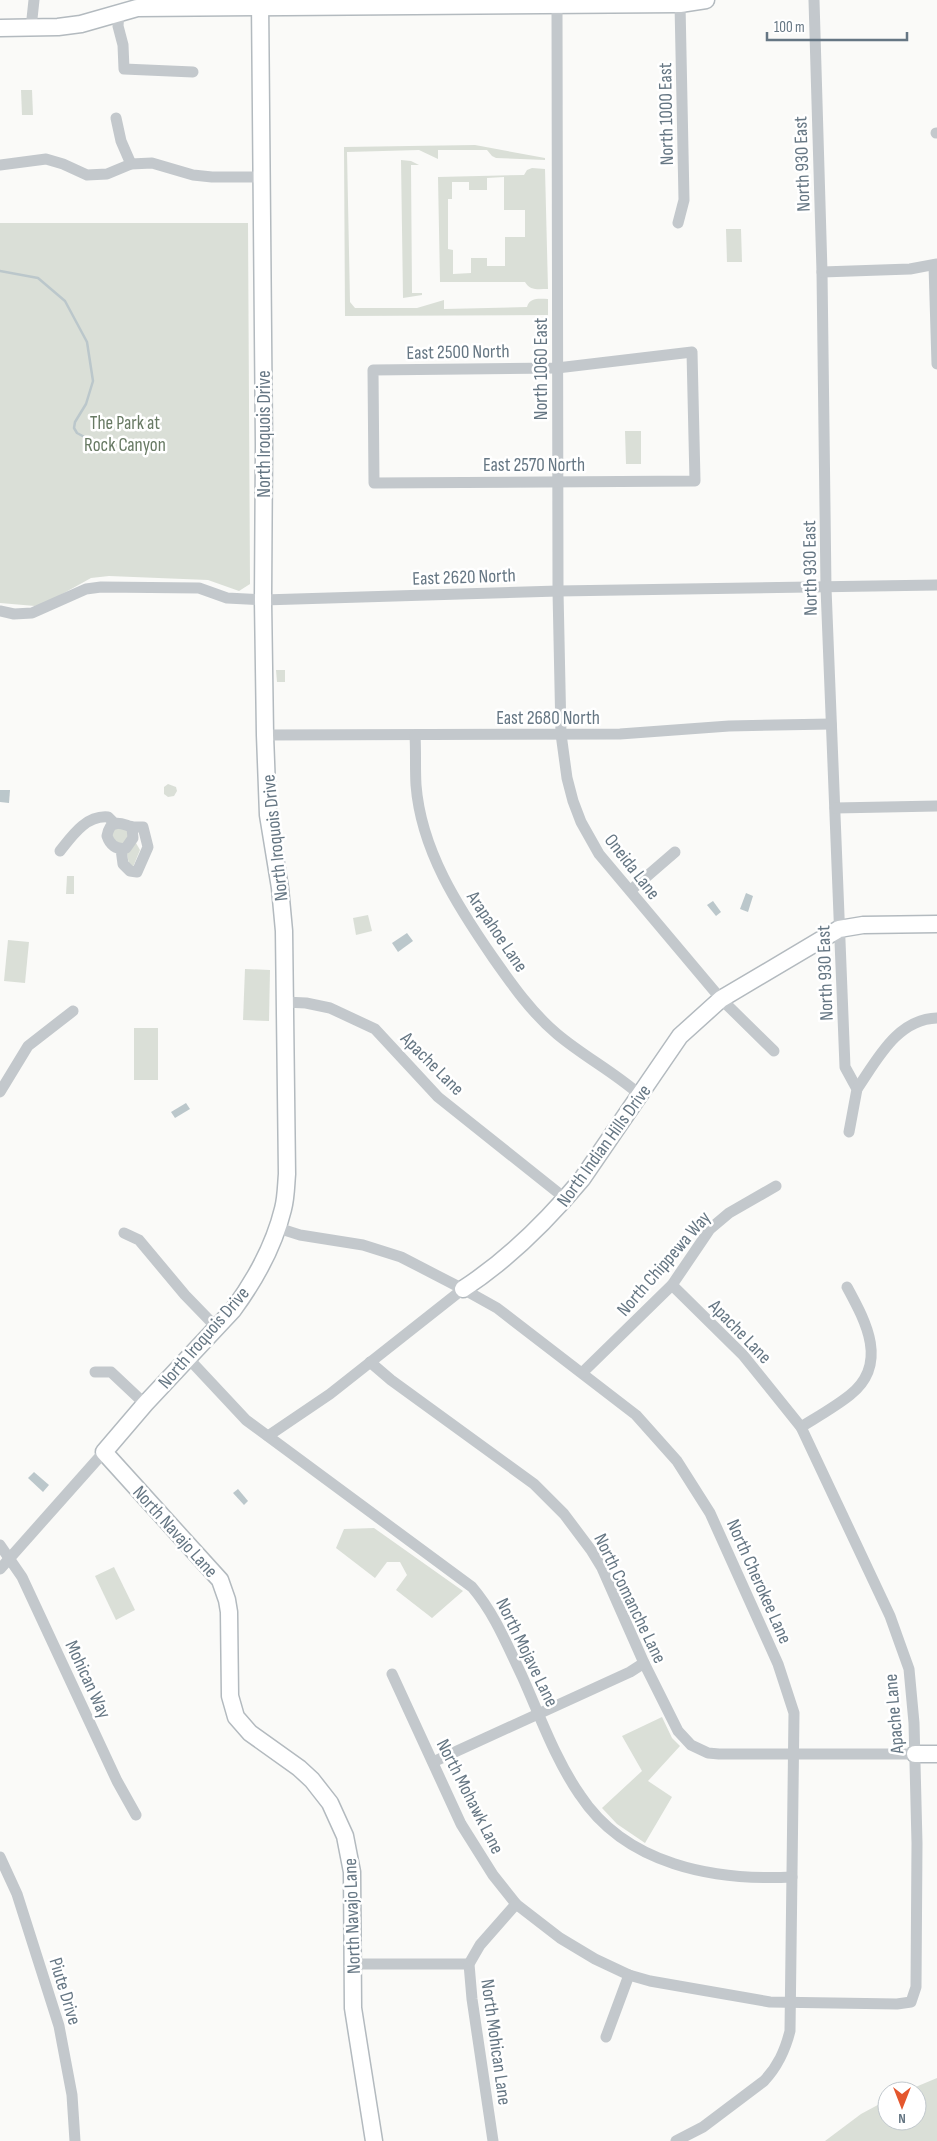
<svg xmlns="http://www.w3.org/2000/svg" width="937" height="2141" viewBox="0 0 937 2141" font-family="'Sofia Sans Condensed',sans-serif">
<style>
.green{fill:#dadfd7;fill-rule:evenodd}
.water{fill:#bbc7cb}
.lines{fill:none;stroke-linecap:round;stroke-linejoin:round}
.stream{stroke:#bbc7cb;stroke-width:2.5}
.secondary-casing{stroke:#b3babf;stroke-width:19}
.street{stroke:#c3c8cc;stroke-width:11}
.secondary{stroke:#fff;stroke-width:16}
.labels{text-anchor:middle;stroke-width:5;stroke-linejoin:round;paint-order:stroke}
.street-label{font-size:19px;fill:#657683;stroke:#fff}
.park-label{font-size:19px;fill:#687a64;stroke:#fff}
</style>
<rect width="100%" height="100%" fill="#fafaf8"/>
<g class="green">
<path d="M 21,90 L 32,90 L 33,115 L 22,115 Z"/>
<path d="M 475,145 L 545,158 L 545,160 L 496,158 L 492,156 L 487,150 L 438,150 L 438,159 L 419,150 L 347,152 L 350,302 L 355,308 L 417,308 L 444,300 L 444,309 L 527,307 C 530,297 539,299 548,299 L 548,315 L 345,316 L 344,147 Z"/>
<path d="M 401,160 L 411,161 L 419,165 L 411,165 L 412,293 L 422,293 L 422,295 L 403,298 Z"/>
<path d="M 532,168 L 545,169 L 548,289 C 538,289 530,291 525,282 L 440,282 L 438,177 L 524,175 L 527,170 ZM 504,177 L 504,210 L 525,210 L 525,237 L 505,237 L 505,266 L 487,266 L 487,258 L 471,258 L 471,273 L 453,274 L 453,250 L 448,249 L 448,199 L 452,199 L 452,182 L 469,182 L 469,190 L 487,190 L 487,178 Z"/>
<path d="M 0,223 L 248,223 L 250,584 L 239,591 L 208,580 L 109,576 L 91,578 L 46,603 L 35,606 L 0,603 Z"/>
<path d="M 726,229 L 741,229 L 742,262 L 727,262 Z"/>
<path d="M 625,431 L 641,431 L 641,464 L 626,464 Z"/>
<path d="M 276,670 L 285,670 L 285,682 L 277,682 Z"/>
<path d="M 168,784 L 176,787 L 177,791 L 174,796 L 168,797 L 164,794 L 164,787 Z"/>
<path d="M 127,825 L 131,838 L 119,847 L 110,833 L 112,830 Z"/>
<path d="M 136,843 L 140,850 L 133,867 L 129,864 L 126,849 Z"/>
<path d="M 67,876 L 74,876 L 74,894 L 66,894 Z"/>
<path d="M 368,915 L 372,931 L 356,935 L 353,918 Z"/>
<path d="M 8,940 L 29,942 L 25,983 L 4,981 Z"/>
<path d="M 245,969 L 270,970 L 269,1021 L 243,1020 Z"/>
<rect x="134" y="1028" width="24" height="52"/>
<path d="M 374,1528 L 463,1591 L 432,1618 L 396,1590 L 407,1575 L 400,1562 L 387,1562 L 375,1578 L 336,1548 L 344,1529 Z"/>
<path d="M 114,1567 L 135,1610 L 116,1620 L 95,1576 Z"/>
<path d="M 662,1717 L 672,1738 L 680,1746 L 648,1781 L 672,1797 L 645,1843 L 617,1824 L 602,1808 L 642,1771 L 622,1736 Z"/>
<path d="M 937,2078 L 937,2141 L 825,2141 L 861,2114 L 887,2100 L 887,2121 L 917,2121 L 917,2091 L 906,2091 Z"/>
</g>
<g class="water">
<path d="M 0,790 L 10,790 L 9,803 L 0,802 Z"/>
<path d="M 746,893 L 753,896 L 748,912 L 740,909 Z"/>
<path d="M 713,901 L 721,912 L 716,916 L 707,905 Z"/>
<path d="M 407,933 L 413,941 L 398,952 L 392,943 Z"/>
<path d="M 186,1103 L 190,1109 L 175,1118 L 171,1112 Z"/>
<path d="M 34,1472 L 49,1485 L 43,1492 L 28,1478 Z"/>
<path d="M 238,1489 L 248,1501 L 244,1505 L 233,1493 Z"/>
</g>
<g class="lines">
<path class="stream" d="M 0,271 L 38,278 L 65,301 L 87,342 L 93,381 L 86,404 L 75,422 L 74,428 L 77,433 L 103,447"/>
<defs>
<g id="secondary">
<path d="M 260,0 L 264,445 L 263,600 L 265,735 L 268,815 L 280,888 L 284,931 L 287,1174 C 286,1186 286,1198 283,1209 C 274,1246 255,1280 233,1310 L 145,1404 L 104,1452 L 220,1580 L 227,1600 L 229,1612 L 230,1696 L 236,1717 L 250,1733 L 299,1768 L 312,1780 L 330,1803 L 345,1836 L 352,1872 L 353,2008 L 374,2141"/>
<path d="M 0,28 L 58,27 L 81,24 L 137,8 L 680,4 L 706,0"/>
<path d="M 463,1289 C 509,1259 547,1221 582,1179 L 680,1036 L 721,999 L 839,929 L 863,925 L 937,924"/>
<path d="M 915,1754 L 937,1754"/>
</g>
</defs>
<use href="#secondary" class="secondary-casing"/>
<g class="street">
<path d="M 814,0 L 822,272 L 826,588 L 845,1067 L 857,1089 L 849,1132"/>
<path d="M 557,4 L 558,591 L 561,734 L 567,778 L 573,801 L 581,822 L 599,854 L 721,999 L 774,1051"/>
<path d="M 119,12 L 118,26 L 123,45 L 124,69 L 193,72"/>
<path d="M 31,28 L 34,0"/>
<path d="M 116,118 L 121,141 L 131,164"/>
<path d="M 936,133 L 937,133"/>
<path d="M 0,165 L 46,159 L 63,164 L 87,175 L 107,174 L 131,164 L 152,163 L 193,175 L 212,177 L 261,177"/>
<path d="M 678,223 L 684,200 L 680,4"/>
<path d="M 934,265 L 937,364"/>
<path d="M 822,272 L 910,269 L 937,264"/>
<path d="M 692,352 L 695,481 L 374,483 L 373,370 L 557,368 Z"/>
<path d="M 0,611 L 14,614 L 32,613 L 86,589 L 101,587 L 199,588 L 227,598 L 263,600 L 558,591 L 937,585"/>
<path d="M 265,735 L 620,734 L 729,726 L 831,724"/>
<path d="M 415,735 C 416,752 415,768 416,785 C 421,850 458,907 494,959 C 513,986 532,1013 557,1034 C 583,1056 614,1072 640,1095"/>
<path d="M 835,808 L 937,806"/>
<path d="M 121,849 L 123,864 L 130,871 L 137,872 L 148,847 L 143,827 C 140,827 137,827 134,827 C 126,827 111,814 107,836 C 110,845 116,850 126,848 L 133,838 L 132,828"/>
<path d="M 60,851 C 72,836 86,815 108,817 L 115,824"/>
<path d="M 631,890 L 675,852"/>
<path d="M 285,1002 L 306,1003 L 330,1008 L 375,1029 L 438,1097 L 566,1199"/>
<path d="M 857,1089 C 877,1060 897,1019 937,1018"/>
<path d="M 0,1092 L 28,1046 L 73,1011"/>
<path d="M 278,1228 L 300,1235 L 363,1245 L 401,1257 L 463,1289 L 497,1308 L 636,1415 L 677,1461 L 710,1513 L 778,1664 L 794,1713 L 790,2031 C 785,2051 778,2066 764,2081 L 703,2127 L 676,2141"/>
<path d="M 124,1233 L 139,1240 L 185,1295 L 216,1327"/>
<path d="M 188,1358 L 246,1420 L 472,1587 C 495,1614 507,1645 522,1676 C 540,1716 555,1759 580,1795 C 626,1865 714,1881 792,1877"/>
<path d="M 370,1362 L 391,1380 L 534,1484 L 564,1514 L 591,1550 L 602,1568 L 644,1663 L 678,1731 L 691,1745 L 708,1753 L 719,1754 L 915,1754"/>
<path d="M 95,1372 L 111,1372 L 145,1404"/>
<path d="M 583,1372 L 672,1285 L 710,1229 L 729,1213 L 776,1186"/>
<path d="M 801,1427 C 817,1417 835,1407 850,1395 C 889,1364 866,1322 847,1287"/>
<path d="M 268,1436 L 330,1394 L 463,1289"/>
<path d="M 0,1545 L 22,1577 L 117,1781 L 136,1815"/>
<path d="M 0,1569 L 104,1452"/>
<path d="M 392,1674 L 461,1824 L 493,1875 L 516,1904 L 560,1938 L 595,1959 L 629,1975 L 650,1981 L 770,2002 L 897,2004 L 911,2002 L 916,1987 L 917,1843 L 914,1723 L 909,1669 L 900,1644 L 890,1616 L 801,1427 L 743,1355 L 672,1285"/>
<path d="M 433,1762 L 630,1672 L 644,1663"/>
<path d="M 0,1857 L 17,1894 L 59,2026 L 72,2095 L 75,2141"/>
<path d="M 353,1964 L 469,1964"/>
<path d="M 606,2037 L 629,1975"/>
<path d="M 493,2141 L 472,1999 L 469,1964 L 480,1945 L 516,1904"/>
</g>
<use href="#secondary" class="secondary"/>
</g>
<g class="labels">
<g class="street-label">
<text transform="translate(665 114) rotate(-91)" y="7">North 1000 East</text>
<text transform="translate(801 164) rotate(-92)" y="7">North 930 East</text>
<text transform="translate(458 351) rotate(-1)" y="7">East 2500 North</text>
<text transform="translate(540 369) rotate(-90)" y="7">North 1060 East</text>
<text transform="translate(263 434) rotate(-90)" y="7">North Iroquois Drive</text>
<text x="534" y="471">East 2570 North</text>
<text transform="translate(809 568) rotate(-91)" y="7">North 930 East</text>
<text transform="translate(464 576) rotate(-2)" y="7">East 2620 North</text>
<text x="548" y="724">East 2680 North</text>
<text transform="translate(274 838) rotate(-96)" y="7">North Iroquois Drive</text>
<text transform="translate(633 866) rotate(52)" y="7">Oneida Lane</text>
<text transform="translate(498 931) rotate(56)" y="7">Arapahoe Lane</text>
<text transform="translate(824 973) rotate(-92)" y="7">North 930 East</text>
<text transform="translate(433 1063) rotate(45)" y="7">Apache Lane</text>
<text transform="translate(603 1145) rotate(-54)" y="7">North Indian Hills Drive</text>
<text transform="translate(663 1263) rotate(-49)" y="7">North Chippewa Way</text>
<text transform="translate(741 1331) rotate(46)" y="7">Apache Lane</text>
<text transform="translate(203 1337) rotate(-49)" y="7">North Iroquois Drive</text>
<text transform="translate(176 1531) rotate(48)" y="7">North Navajo Lane</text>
<text transform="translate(760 1581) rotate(66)" y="7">North Cherokee Lane</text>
<text transform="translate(631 1598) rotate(64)" y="7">North Comanche Lane</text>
<text transform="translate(528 1652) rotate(64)" y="7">North Mojave Lane</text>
<text transform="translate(89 1679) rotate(65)" y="7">Mohican Way</text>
<text transform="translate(893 1714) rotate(-95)" y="7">Apache Lane</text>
<text transform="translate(471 1796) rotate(63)" y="7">North Mohawk Lane</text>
<text transform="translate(351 1916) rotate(-92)" y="7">North Navajo Lane</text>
<text transform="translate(66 1991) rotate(73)" y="7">Piute Drive</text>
<text transform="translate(497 2042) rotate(82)" y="7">North Mohican Lane</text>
</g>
<g class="park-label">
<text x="125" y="429">The Park at<tspan x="125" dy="22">Rock Canyon</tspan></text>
</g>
</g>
<g transform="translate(902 2106) rotate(180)"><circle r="24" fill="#ffffff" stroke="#c1c8cd"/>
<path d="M0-4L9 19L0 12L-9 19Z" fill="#e4572e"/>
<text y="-8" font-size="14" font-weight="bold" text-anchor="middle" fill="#657683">N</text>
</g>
<path d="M767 32v8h140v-8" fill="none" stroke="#657683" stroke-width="2.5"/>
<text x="774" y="32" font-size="15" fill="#657683" stroke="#ffffff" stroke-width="4" paint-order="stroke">100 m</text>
</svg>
